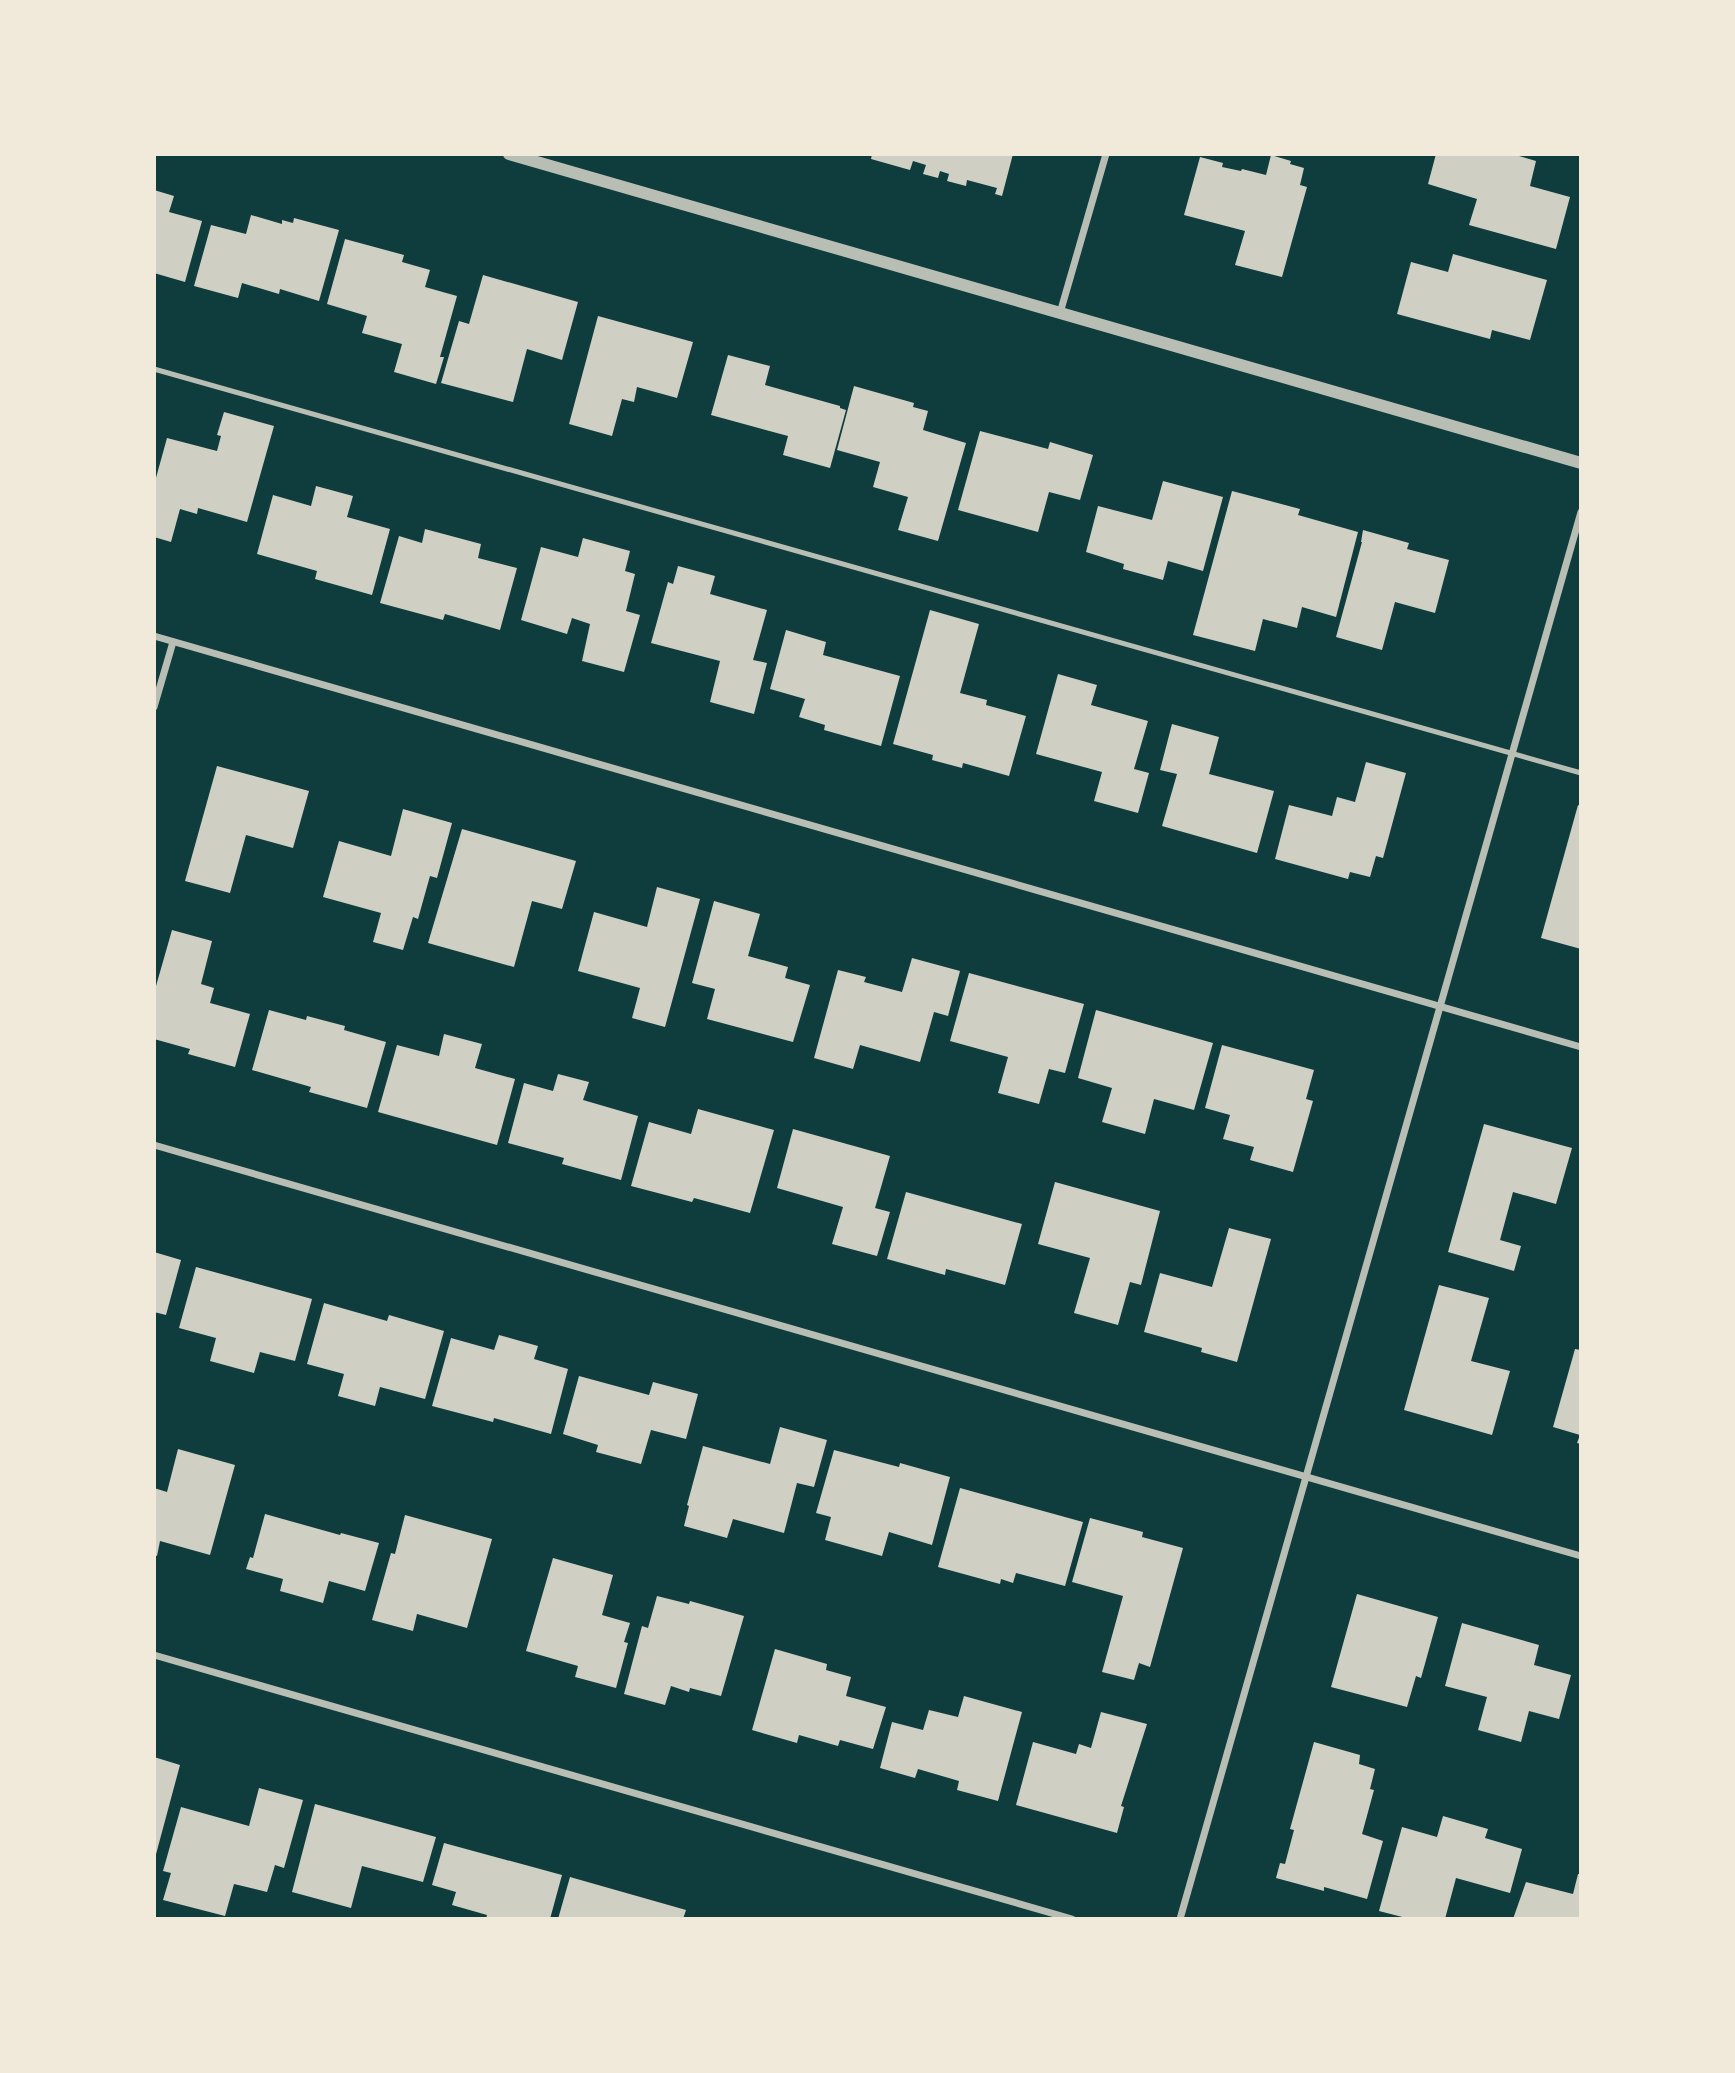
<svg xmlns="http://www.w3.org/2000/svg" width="1735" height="2073" viewBox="0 0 1735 2073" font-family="Roboto,sans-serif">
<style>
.building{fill:#cfcfc3}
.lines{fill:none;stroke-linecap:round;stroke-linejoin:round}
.service{stroke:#b8beb3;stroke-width:5}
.minor{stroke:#b8beb3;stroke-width:7}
.tertiary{stroke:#b8beb3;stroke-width:12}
</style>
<rect width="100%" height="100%" fill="#0f3d3e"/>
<g class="building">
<path d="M 872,154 L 1013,154 L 1002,196 L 995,194 L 997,188 L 967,180 L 966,186 L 947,181 L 949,174 L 940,171 L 938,178 L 923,174 L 926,165 L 913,161 L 910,170 L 871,159 Z"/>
<path d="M 1436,154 L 1512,154 L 1536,161 L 1530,186 L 1570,197 L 1556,249 L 1469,225 L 1477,199 L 1428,184 Z"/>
<path d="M 1271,155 L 1291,161 L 1290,164 L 1304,168 L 1300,185 L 1307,187 L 1282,277 L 1235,265 L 1245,231 L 1184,215 L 1200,157 L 1223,163 L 1222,167 L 1241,171 L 1242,169 L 1266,175 Z"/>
<path d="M 154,190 L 174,196 L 169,212 L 202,221 L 185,282 L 154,273 Z"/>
<path d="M 251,215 L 282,224 L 282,220 L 293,223 L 294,218 L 339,230 L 319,301 L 280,289 L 279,294 L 242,283 L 238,298 L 194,286 L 211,225 L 246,234 Z"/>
<path d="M 345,239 L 404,255 L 402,262 L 430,270 L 425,287 L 457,296 L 440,357 L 444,357 L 436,384 L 394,372 L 402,344 L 362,333 L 367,316 L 327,304 Z"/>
<path d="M 1453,254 L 1547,280 L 1530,340 L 1492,330 L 1490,339 L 1397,314 L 1411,262 L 1448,272 Z"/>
<path d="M 483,275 L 578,302 L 562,360 L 527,349 L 513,402 L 441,383 L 459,321 L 469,324 Z"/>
<path d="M 598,316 L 693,342 L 677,398 L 637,387 L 634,402 L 622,399 L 612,436 L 569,424 Z"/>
<path d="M 728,355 L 770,366 L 765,385 L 840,406 L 840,408 L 846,410 L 830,468 L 783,455 L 788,436 L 711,415 Z"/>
<path d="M 854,386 L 914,403 L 913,407 L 928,411 L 923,430 L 966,443 L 938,541 L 898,530 L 908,497 L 873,487 L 880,462 L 837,450 Z"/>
<path d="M 224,412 L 274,426 L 247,522 L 198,508 L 197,514 L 180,509 L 171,542 L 154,537 L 154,485 L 167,438 L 217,451 L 221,436 L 217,435 Z"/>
<path d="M 980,431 L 1048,449 L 1050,442 L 1093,455 L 1080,500 L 1049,492 L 1038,532 L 958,510 Z"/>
<path d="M 1163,481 L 1223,497 L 1203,571 L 1168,561 L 1163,580 L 1123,569 L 1124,564 L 1086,552 L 1098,506 L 1152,520 Z"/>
<path d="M 316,486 L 353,496 L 347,517 L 390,529 L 372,595 L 315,579 L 317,571 L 257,554 L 273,495 L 311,506 Z"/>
<path d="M 1232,491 L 1300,509 L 1298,515 L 1358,532 L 1336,617 L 1302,607 L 1297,628 L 1263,619 L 1255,651 L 1193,635 Z"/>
<path d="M 425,529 L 481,544 L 478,558 L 517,568 L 500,630 L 445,614 L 443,620 L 380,603 L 399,536 L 422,543 Z"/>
<path d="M 1363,530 L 1409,543 L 1407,549 L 1449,560 L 1435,613 L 1395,602 L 1382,650 L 1336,637 L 1362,542 L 1361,542 Z"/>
<path d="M 583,538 L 630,551 L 625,571 L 635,574 L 626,611 L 640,615 L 624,672 L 582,661 L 590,624 L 572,618 L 567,634 L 521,620 L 541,547 L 578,557 Z"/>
<path d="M 678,566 L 715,576 L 710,594 L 767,610 L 753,660 L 767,663 L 754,714 L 710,702 L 720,661 L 651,643 L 668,582 L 673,584 Z"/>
<path d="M 930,610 L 979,624 L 960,693 L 987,700 L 986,705 L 1026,716 L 1009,776 L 963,763 L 962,768 L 932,760 L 933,755 L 893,744 Z"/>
<path d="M 786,630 L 826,642 L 823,655 L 900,676 L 881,746 L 824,730 L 825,725 L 799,717 L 805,699 L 770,689 Z"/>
<path d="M 1058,674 L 1097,685 L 1091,705 L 1148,721 L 1134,769 L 1149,773 L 1138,813 L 1094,801 L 1102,772 L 1036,754 Z"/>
<path d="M 1172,724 L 1219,737 L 1209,774 L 1274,791 L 1257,853 L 1162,826 L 1177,774 L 1160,770 Z"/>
<path d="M 1366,762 L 1406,773 L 1383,858 L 1376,856 L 1370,877 L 1350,872 L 1348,879 L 1275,859 L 1289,805 L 1332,816 L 1337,797 L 1355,802 Z"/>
<path d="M 217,766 L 309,791 L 293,848 L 246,835 L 230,893 L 185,881 Z"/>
<path d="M 1578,805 L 1581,806 L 1581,949 L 1541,938 Z"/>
<path d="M 403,809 L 452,823 L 437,878 L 430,876 L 418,919 L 413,917 L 403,950 L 373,942 L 381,913 L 323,897 L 339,841 L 391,856 Z"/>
<path d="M 462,829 L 576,861 L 562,909 L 532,901 L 514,967 L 428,943 Z"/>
<path d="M 657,887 L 700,899 L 665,1027 L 632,1018 L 640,988 L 578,971 L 594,912 L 647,927 Z"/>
<path d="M 714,901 L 760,914 L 748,956 L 788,967 L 785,978 L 810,985 L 793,1042 L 707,1019 L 715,989 L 692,983 Z"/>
<path d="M 172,930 L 212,941 L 201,984 L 214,988 L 210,1003 L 250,1014 L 235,1067 L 188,1054 L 190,1049 L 154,1039 L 154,993 Z"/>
<path d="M 912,958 L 960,971 L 948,1016 L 934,1012 L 920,1062 L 860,1045 L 853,1069 L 814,1058 L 838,970 L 866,977 L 864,982 L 902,992 Z"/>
<path d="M 969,973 L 1084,1004 L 1065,1073 L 1049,1069 L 1039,1104 L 998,1093 L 1008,1057 L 950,1041 Z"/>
<path d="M 269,1010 L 306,1020 L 307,1016 L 345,1026 L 344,1030 L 386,1042 L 367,1108 L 309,1092 L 311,1087 L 252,1070 Z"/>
<path d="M 1096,1010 L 1213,1043 L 1194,1110 L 1154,1099 L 1145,1134 L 1102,1122 L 1112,1088 L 1078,1078 Z"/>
<path d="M 444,1034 L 482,1044 L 475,1068 L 515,1079 L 497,1145 L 378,1112 L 397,1045 L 439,1056 Z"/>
<path d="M 1222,1045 L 1314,1070 L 1306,1099 L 1313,1101 L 1293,1172 L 1250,1160 L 1254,1147 L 1223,1139 L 1230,1115 L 1205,1108 Z"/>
<path d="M 558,1074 L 589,1082 L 583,1100 L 638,1116 L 621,1180 L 562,1164 L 564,1158 L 508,1143 L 524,1083 L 553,1091 Z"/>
<path d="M 698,1109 L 774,1130 L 750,1213 L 694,1198 L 692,1202 L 631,1186 L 649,1122 L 691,1134 Z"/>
<path d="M 1484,1124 L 1572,1148 L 1556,1204 L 1513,1192 L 1500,1240 L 1521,1246 L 1514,1271 L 1448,1252 Z"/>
<path d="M 793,1129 L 890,1156 L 875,1208 L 890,1212 L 877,1256 L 832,1244 L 843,1207 L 777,1188 Z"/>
<path d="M 1055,1182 L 1160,1211 L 1141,1285 L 1130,1282 L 1118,1325 L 1074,1313 L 1090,1258 L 1038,1244 Z"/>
<path d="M 906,1192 L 1022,1224 L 1005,1285 L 946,1269 L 945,1275 L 887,1259 Z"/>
<path d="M 1229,1228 L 1271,1239 L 1237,1362 L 1201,1352 L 1202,1348 L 1144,1332 L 1160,1273 L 1212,1287 Z"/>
<path d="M 154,1252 L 181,1260 L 166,1315 L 154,1312 Z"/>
<path d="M 196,1267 L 312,1299 L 295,1361 L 260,1352 L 254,1373 L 210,1361 L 216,1338 L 179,1328 Z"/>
<path d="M 1439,1285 L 1489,1298 L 1471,1361 L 1510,1371 L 1492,1435 L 1404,1410 Z"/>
<path d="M 324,1303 L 387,1321 L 389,1315 L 444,1331 L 425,1399 L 380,1387 L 375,1406 L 338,1396 L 344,1374 L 307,1364 Z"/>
<path d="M 499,1335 L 538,1346 L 534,1359 L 568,1369 L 551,1434 L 494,1418 L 493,1422 L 432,1406 L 451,1338 L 494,1350 Z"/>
<path d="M 1575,1349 L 1581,1350 L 1581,1444 L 1577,1443 L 1580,1435 L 1553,1427 Z"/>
<path d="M 579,1376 L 649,1395 L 653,1382 L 698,1394 L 686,1439 L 651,1430 L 641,1464 L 596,1452 L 598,1445 L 563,1434 Z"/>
<path d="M 780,1427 L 827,1440 L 814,1487 L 797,1483 L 784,1533 L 733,1519 L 727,1538 L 684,1526 L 689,1506 L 687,1505 L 703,1446 L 770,1464 Z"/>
<path d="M 178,1449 L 235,1465 L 210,1555 L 160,1541 L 157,1556 L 154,1555 L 154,1488 L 167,1492 Z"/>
<path d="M 834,1450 L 899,1467 L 900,1463 L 950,1477 L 932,1545 L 889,1532 L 882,1556 L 825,1540 L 831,1517 L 816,1513 Z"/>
<path d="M 960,1488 L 1083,1522 L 1065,1586 L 1016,1573 L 1013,1583 L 1001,1579 L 1000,1584 L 938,1567 Z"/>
<path d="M 265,1514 L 340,1535 L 341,1533 L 379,1543 L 365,1591 L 329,1581 L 323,1603 L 280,1591 L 283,1579 L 246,1569 L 250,1557 L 253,1558 Z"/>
<path d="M 405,1515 L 492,1539 L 467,1628 L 417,1614 L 413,1631 L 372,1620 L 391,1553 L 395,1554 Z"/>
<path d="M 1090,1518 L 1143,1532 L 1142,1537 L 1183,1548 L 1150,1667 L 1139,1663 L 1134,1680 L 1102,1672 L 1123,1596 L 1072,1582 Z"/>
<path d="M 553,1558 L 613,1575 L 602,1615 L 630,1623 L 624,1642 L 628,1643 L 616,1688 L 575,1677 L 578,1666 L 526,1651 Z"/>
<path d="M 1357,1594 L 1438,1617 L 1421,1678 L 1416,1676 L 1407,1707 L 1331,1687 Z"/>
<path d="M 657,1596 L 689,1604 L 690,1601 L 744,1616 L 721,1696 L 690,1688 L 689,1692 L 671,1686 L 665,1705 L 624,1694 L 642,1626 L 648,1628 Z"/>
<path d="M 1462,1623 L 1539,1645 L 1534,1665 L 1571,1675 L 1559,1719 L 1529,1711 L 1521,1742 L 1478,1730 L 1487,1697 L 1445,1686 Z"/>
<path d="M 775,1649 L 827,1664 L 826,1670 L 851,1677 L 846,1696 L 886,1707 L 873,1749 L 840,1740 L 838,1746 L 799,1735 L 797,1743 L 752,1730 Z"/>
<path d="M 964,1696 L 1022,1712 L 998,1801 L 957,1790 L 959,1781 L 918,1769 L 915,1778 L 880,1768 L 892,1722 L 923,1730 L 929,1710 L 958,1717 Z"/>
<path d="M 1101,1712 L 1147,1724 L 1121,1806 L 1124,1807 L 1117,1833 L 1016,1805 L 1033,1742 L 1076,1754 L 1079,1744 L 1091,1748 Z"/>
<path d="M 1314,1742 L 1360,1755 L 1359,1764 L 1375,1769 L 1370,1789 L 1374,1790 L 1362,1834 L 1383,1841 L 1367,1899 L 1324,1887 L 1324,1891 L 1276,1878 L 1280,1863 L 1285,1864 L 1294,1830 L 1290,1829 Z"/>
<path d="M 154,1757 L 180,1765 L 155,1858 L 154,1858 Z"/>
<path d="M 259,1788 L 303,1800 L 284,1868 L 275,1865 L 267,1892 L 234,1884 L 225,1916 L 163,1900 L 171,1873 L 163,1871 L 181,1807 L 249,1826 Z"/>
<path d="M 315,1804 L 436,1837 L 423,1882 L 362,1866 L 351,1908 L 292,1892 Z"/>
<path d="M 1443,1816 L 1488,1829 L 1485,1838 L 1522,1849 L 1510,1893 L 1456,1878 L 1445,1919 L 1410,1919 L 1379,1911 L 1402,1827 L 1437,1837 Z"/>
<path d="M 444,1843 L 562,1875 L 550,1919 L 486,1919 L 487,1915 L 452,1905 L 456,1892 L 432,1885 Z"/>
<path d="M 1578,1874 L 1581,1874 L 1581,1919 L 1513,1919 L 1526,1882 L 1573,1894 Z"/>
<path d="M 570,1877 L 686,1910 L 683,1919 L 558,1919 Z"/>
</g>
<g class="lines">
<path class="service" d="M 154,369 L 1581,773"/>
<g class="minor">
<path d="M 1060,313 L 1106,154"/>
<path d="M 154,636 L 1581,1047"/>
<path d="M 154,707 L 173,642"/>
<path d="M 154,1145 L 1581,1556"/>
<path d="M 154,1655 L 1072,1919"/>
<path d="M 1180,1919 L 1581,512"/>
</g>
<path class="tertiary" d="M 509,154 L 1581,463"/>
</g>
<rect width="1735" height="2073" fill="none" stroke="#f1e9da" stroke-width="312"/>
</svg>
